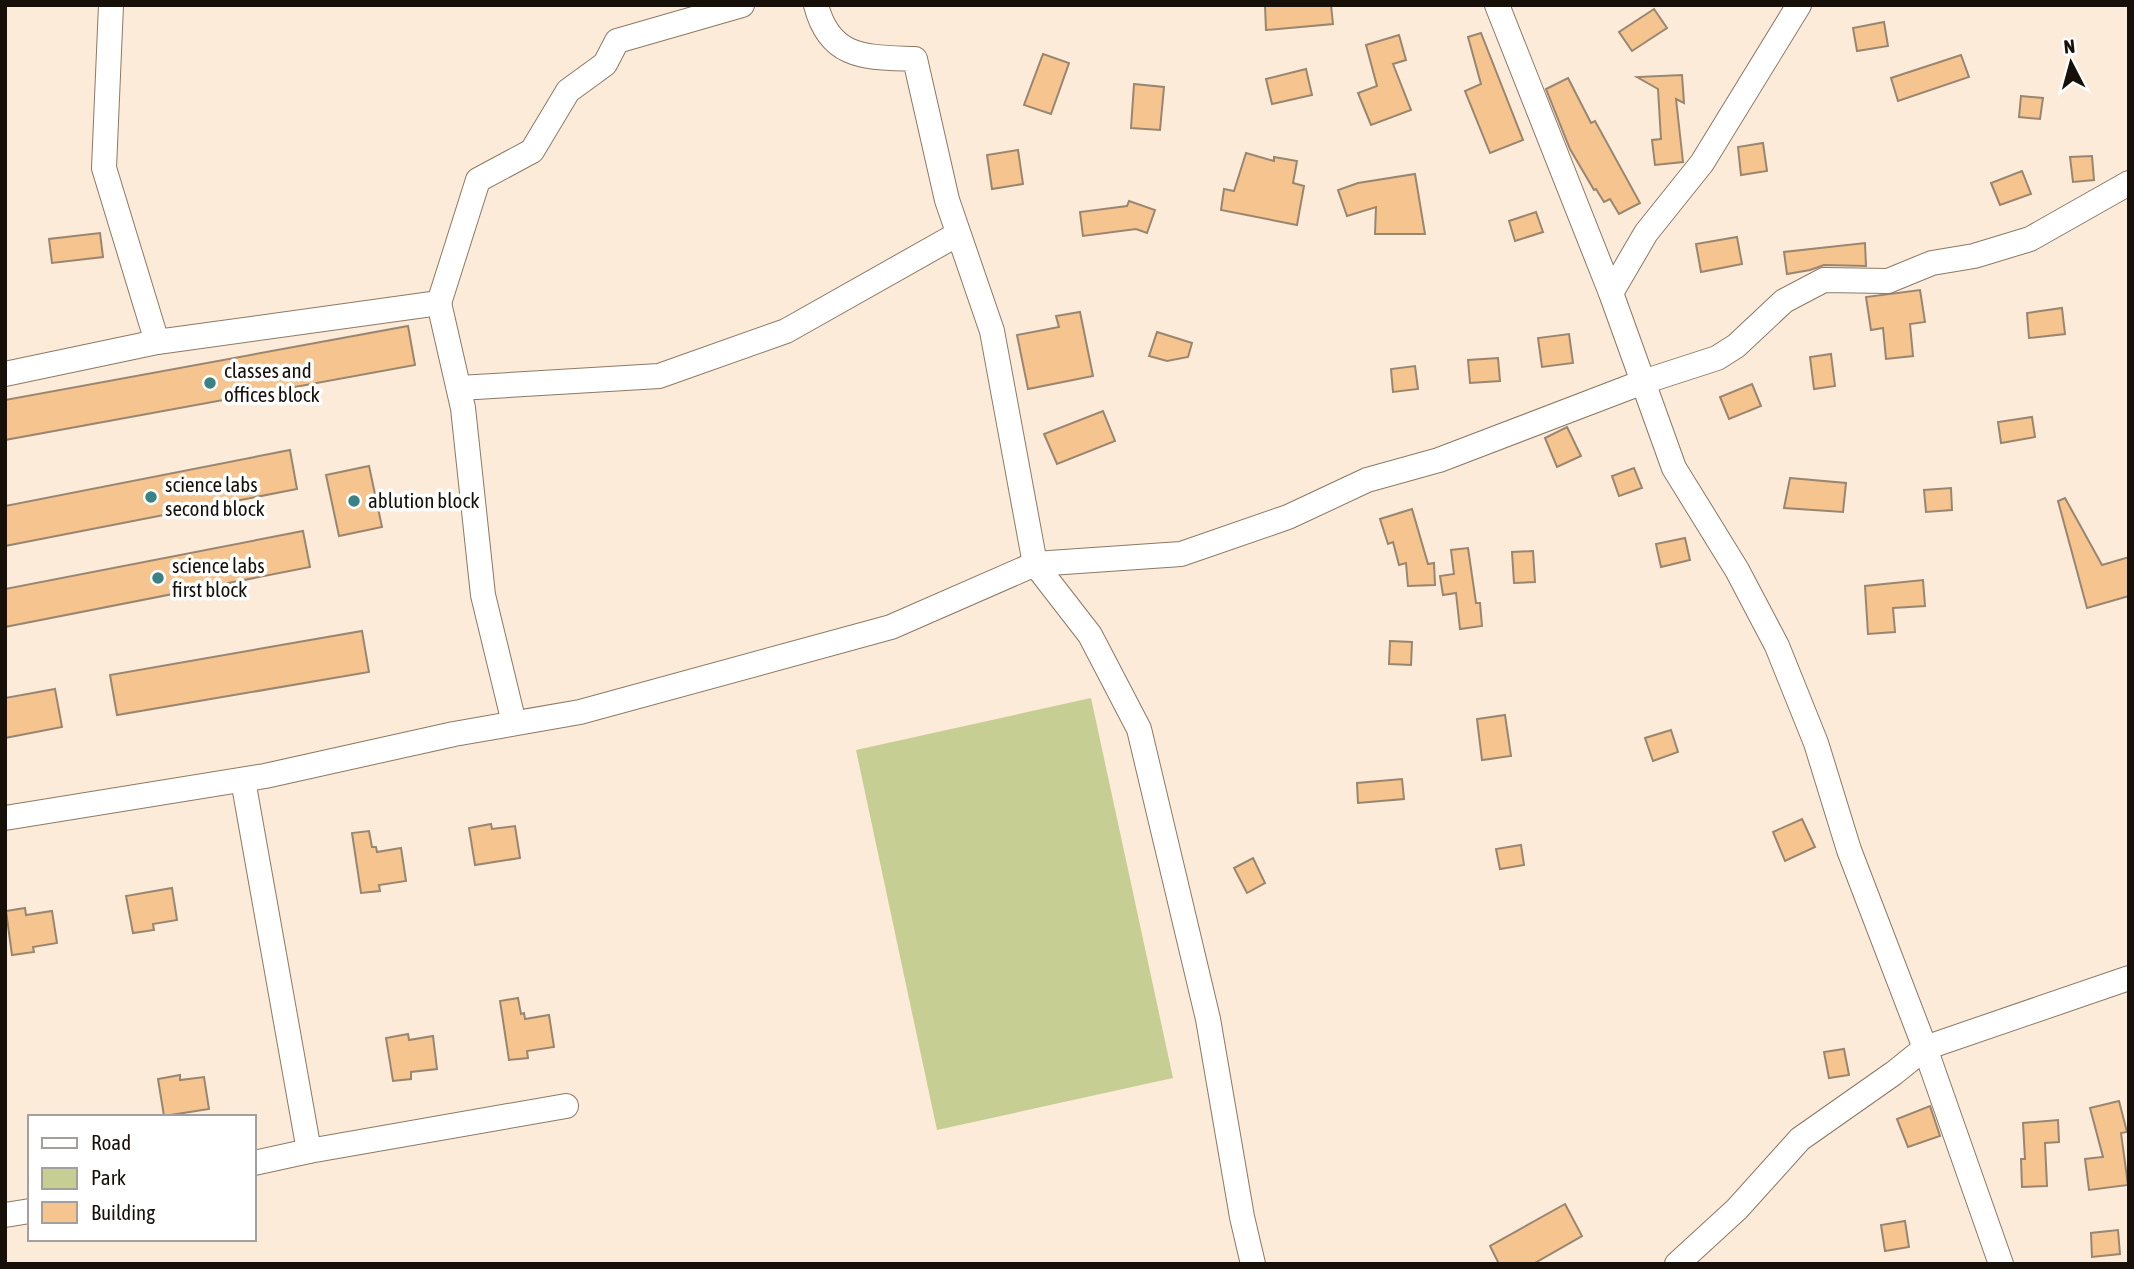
<svg xmlns="http://www.w3.org/2000/svg" width="2134" height="1269" viewBox="0 0 2134 1269" font-family="'Asap Condensed',sans-serif">
<style>
.green{fill:#c7ce93}
.building{fill:#f6c58f;stroke:#998671;stroke-width:2}
.lines{fill:none;stroke-linecap:round;stroke-linejoin:round}
.street-casing{stroke:#8c7965;stroke-width:26}
.street{stroke:#fff;stroke-width:24}
.poi-dot{fill:#3a8284;stroke:#fff;stroke-width:2.5}
.labels{text-anchor:middle;stroke-width:7;stroke-linejoin:round;paint-order:stroke}
.poi-label{font-size:21px;fill:#171008;stroke:#fff;text-anchor:start}
</style>
<rect width="100%" height="100%" fill="#fcebd8"/>
<path class="green" d="M 1091,698 L 1173,1078 L 937,1130 L 856,750 Z"/>
<g class="building">
<path d="M 1265,5 L 1331,5 L 1333,24 L 1266,30 Z"/>
<path d="M 1654,9 L 1667,28 L 1632,51 L 1619,32 Z"/>
<path d="M 1884,22 L 1888,46 L 1857,51 L 1853,28 Z"/>
<path d="M 1481,33 L 1523,140 L 1490,153 L 1465,91 L 1481,84 L 1468,37 Z"/>
<path d="M 1399,35 L 1406,60 L 1393,64 L 1411,110 L 1371,125 L 1358,93 L 1377,86 L 1366,45 Z"/>
<path d="M 1043,54 L 1069,63 L 1051,114 L 1024,105 Z"/>
<path d="M 1961,55 L 1969,77 L 1898,101 L 1891,78 Z"/>
<path d="M 1306,69 L 1312,95 L 1272,104 L 1266,79 Z"/>
<path d="M 1682,75 L 1684,103 L 1676,99 L 1683,162 L 1655,165 L 1652,140 L 1661,139 L 1658,89 L 1637,77 Z"/>
<path d="M 1568,78 L 1591,123 L 1595,121 L 1640,203 L 1619,214 L 1610,199 L 1604,202 L 1596,189 L 1594,190 L 1570,149 L 1546,89 Z"/>
<path d="M 1134,84 L 1164,87 L 1160,130 L 1131,128 Z"/>
<path d="M 2021,96 L 2043,98 L 2040,119 L 2019,117 Z"/>
<path d="M 1763,143 L 1767,171 L 1741,175 L 1738,147 Z"/>
<path d="M 1018,150 L 1023,184 L 992,189 L 987,155 Z"/>
<path d="M 1246,153 L 1274,161 L 1274,157 L 1297,161 L 1293,183 L 1304,186 L 1297,225 L 1221,210 L 1224,189 L 1234,191 Z"/>
<path d="M 2092,156 L 2094,180 L 2073,182 L 2070,157 Z"/>
<path d="M 2022,171 L 2031,194 L 2000,205 L 1991,183 Z"/>
<path d="M 1415,174 L 1425,234 L 1375,234 L 1376,207 L 1347,216 L 1338,190 L 1358,183 Z"/>
<path d="M 1129,201 L 1155,210 L 1147,233 L 1136,229 L 1083,236 L 1080,212 L 1127,206 Z"/>
<path d="M 1536,212 L 1543,232 L 1515,241 L 1509,221 Z"/>
<path d="M 100,233 L 103,257 L 52,263 L 49,239 Z"/>
<path d="M 1737,237 L 1742,264 L 1701,272 L 1696,244 Z"/>
<path d="M 1865,243 L 1866,266 L 1824,265 L 1810,270 L 1787,274 L 1784,252 Z"/>
<path d="M 1920,290 L 1925,322 L 1910,324 L 1913,356 L 1886,359 L 1883,328 L 1871,330 L 1866,297 Z"/>
<path d="M 2062,308 L 2065,334 L 2029,338 L 2027,313 Z"/>
<path d="M 1080,312 L 1093,376 L 1028,389 L 1017,335 L 1059,327 L 1056,316 Z"/>
<path d="M 408,326 L 415,365 L 5,440 L 5,400 Z"/>
<path d="M 1157,332 L 1192,343 L 1188,357 L 1167,361 L 1149,356 Z"/>
<path d="M 1569,334 L 1573,363 L 1542,367 L 1538,338 Z"/>
<path d="M 1831,354 L 1835,386 L 1814,389 L 1810,357 Z"/>
<path d="M 1498,358 L 1500,381 L 1470,383 L 1468,360 Z"/>
<path d="M 1415,366 L 1418,389 L 1393,392 L 1391,369 Z"/>
<path d="M 1752,384 L 1761,406 L 1729,419 L 1720,397 Z"/>
<path d="M 1103,411 L 1115,441 L 1057,464 L 1044,434 Z"/>
<path d="M 2032,417 L 2035,437 L 2001,443 L 1998,422 Z"/>
<path d="M 1567,427 L 1581,456 L 1557,467 L 1545,438 Z"/>
<path d="M 290,450 L 297,489 L 5,546 L 5,506 Z"/>
<path d="M 369,466 L 382,527 L 339,536 L 326,475 Z"/>
<path d="M 1634,468 L 1642,488 L 1619,496 L 1612,476 Z"/>
<path d="M 1790,478 L 1846,483 L 1843,512 L 1784,508 Z"/>
<path d="M 1951,488 L 1952,510 L 1926,512 L 1924,490 Z"/>
<path d="M 2065,498 L 2102,565 L 2129,557 L 2129,596 L 2087,608 L 2058,501 Z"/>
<path d="M 1412,509 L 1428,564 L 1434,563 L 1435,585 L 1408,586 L 1406,563 L 1399,565 L 1393,542 L 1388,544 L 1380,519 Z"/>
<path d="M 303,531 L 310,567 L 5,627 L 5,589 Z"/>
<path d="M 1685,538 L 1690,560 L 1661,567 L 1656,544 Z"/>
<path d="M 1468,548 L 1476,603 L 1480,603 L 1482,626 L 1460,629 L 1456,593 L 1443,595 L 1440,576 L 1454,574 L 1451,550 Z"/>
<path d="M 1533,551 L 1535,582 L 1514,583 L 1512,552 Z"/>
<path d="M 1923,580 L 1925,606 L 1893,608 L 1895,632 L 1868,634 L 1865,586 Z"/>
<path d="M 362,631 L 369,672 L 117,715 L 110,675 Z"/>
<path d="M 1390,641 L 1412,642 L 1411,665 L 1389,664 Z"/>
<path d="M 55,689 L 62,727 L 5,738 L 5,698 Z"/>
<path d="M 1505,715 L 1511,756 L 1482,760 L 1477,719 Z"/>
<path d="M 1671,730 L 1678,752 L 1653,761 L 1645,738 Z"/>
<path d="M 1402,779 L 1404,799 L 1358,803 L 1357,783 Z"/>
<path d="M 1802,819 L 1815,847 L 1785,861 L 1773,832 Z"/>
<path d="M 491,824 L 492,829 L 515,826 L 520,858 L 475,865 L 469,828 Z"/>
<path d="M 369,831 L 372,847 L 376,847 L 377,852 L 401,848 L 406,881 L 379,885 L 380,891 L 361,893 L 352,833 Z"/>
<path d="M 1521,845 L 1524,865 L 1500,869 L 1496,849 Z"/>
<path d="M 1253,858 L 1265,883 L 1247,893 L 1234,868 Z"/>
<path d="M 172,888 L 177,920 L 153,924 L 154,930 L 133,933 L 126,896 Z"/>
<path d="M 25,908 L 26,915 L 52,911 L 57,943 L 33,947 L 34,952 L 12,955 L 6,911 Z"/>
<path d="M 518,998 L 521,1014 L 524,1013 L 525,1019 L 549,1015 L 554,1047 L 527,1051 L 528,1058 L 509,1060 L 500,1001 Z"/>
<path d="M 408,1034 L 409,1040 L 433,1036 L 437,1069 L 411,1072 L 411,1079 L 393,1081 L 386,1038 Z"/>
<path d="M 1844,1049 L 1849,1075 L 1829,1078 L 1824,1052 Z"/>
<path d="M 180,1075 L 180,1080 L 204,1077 L 209,1109 L 164,1116 L 158,1079 Z"/>
<path d="M 2119,1101 L 2127,1132 L 2121,1133 L 2128,1185 L 2089,1190 L 2085,1159 L 2103,1157 L 2090,1108 Z"/>
<path d="M 1930,1106 L 1940,1136 L 1908,1147 L 1897,1119 Z"/>
<path d="M 2058,1120 L 2059,1142 L 2045,1143 L 2047,1186 L 2022,1187 L 2021,1159 L 2025,1159 L 2023,1123 Z"/>
<path d="M 1565,1204 L 1582,1236 L 1533,1264 L 1499,1264 L 1490,1246 Z"/>
<path d="M 1905,1221 L 1909,1247 L 1885,1251 L 1881,1225 Z"/>
<path d="M 2118,1230 L 2120,1254 L 2092,1257 L 2091,1233 Z"/>
</g>
<g class="lines">
<defs>
<g id="street">
<path d="M 816,5 C 830,60 867,57 915,59 L 947,200 L 992,331 L 1035,564 L 1090,635 L 1139,729 L 1208,1019 L 1242,1217 L 1253,1264"/>
<path d="M 1497,5 L 1611,293 L 1674,468 L 1737,570 L 1777,646 L 1816,743 L 1849,850 L 1925,1048 L 2001,1264"/>
<path d="M 1611,293 L 1646,233 L 1702,163 L 1799,5"/>
<path d="M 439,303 L 463,408 L 483,595 L 514,723"/>
<path d="M 157,342 L 439,303 L 478,180 L 532,151 L 568,91 L 605,64 L 617,41 L 742,5"/>
<path d="M 5,374 L 157,342 L 104,168 L 111,5"/>
<path d="M 459,388 L 659,376 L 786,331 L 958,234"/>
<path d="M 243,780 L 309,1151 L 254,1163"/>
<path d="M 5,818 L 265,776 L 454,734 L 580,712 L 891,627 L 1035,564 L 1181,554 L 1288,517 L 1367,480 L 1439,460 L 1643,382 L 1717,358 L 1736,346 L 1784,301 L 1824,280 L 1888,281 L 1932,263 L 1974,256 L 2030,239 L 2129,183"/>
<path d="M 309,1151 L 566,1106"/>
<path d="M 5,1215 L 30,1211"/>
<path d="M 1677,1264 L 1737,1209 L 1800,1139 L 1894,1073 L 1925,1048 L 2129,978"/>
</g>
</defs>
<use href="#street" class="street-casing"/>
<use href="#street" class="street"/>
</g>
<g class="poi-dot">
<circle cx="210" cy="383" r="7"/>
<circle cx="151" cy="497" r="7"/>
<circle cx="354" cy="501" r="7"/>
<circle cx="158" cy="578" r="7"/>
</g>
<g class="labels">
<g class="poi-label">
<text x="224" y="378">classes and<tspan x="224" dy="24">offices block</tspan></text>
<text x="165" y="492">science labs<tspan x="165" dy="24">second block</tspan></text>
<text x="368" y="508">ablution block</text>
<text x="172" y="573">science labs<tspan x="172" dy="24">first block</tspan></text>
</g>
</g>
<rect width="2134" height="1269" fill="none" stroke="#171008" stroke-width="14"/>
<rect x="28" y="1115" width="228" height="126" fill="#ffffff" stroke="#a29f9c" stroke-width="2"/>
<rect x="42" y="1138" width="35" height="10" fill="#ffffff" stroke="#a29f9c" stroke-width="2"/>
<text x="91" y="1150" font-size="21" fill="#171008">Road</text>
<rect x="42" y="1168" width="35" height="21" fill="#c7ce93" stroke="#a29f9c" stroke-width="2"/>
<text x="91" y="1185" font-size="21" fill="#171008">Park</text>
<rect x="42" y="1202" width="35" height="21" fill="#f6c58f" stroke="#a29f9c" stroke-width="2"/>
<text x="91" y="1220" font-size="21" fill="#171008">Building</text>
<g transform="translate(2071 63) rotate(354)" stroke="#ffffff" stroke-width="5" paint-order="stroke">
<path d="M0-5L12 26L0 18L-12 26Z" fill="#171008"/>
<text y="-10" font-size="19" font-weight="bold" text-anchor="middle" fill="#171008">N</text>
</g>
</svg>
